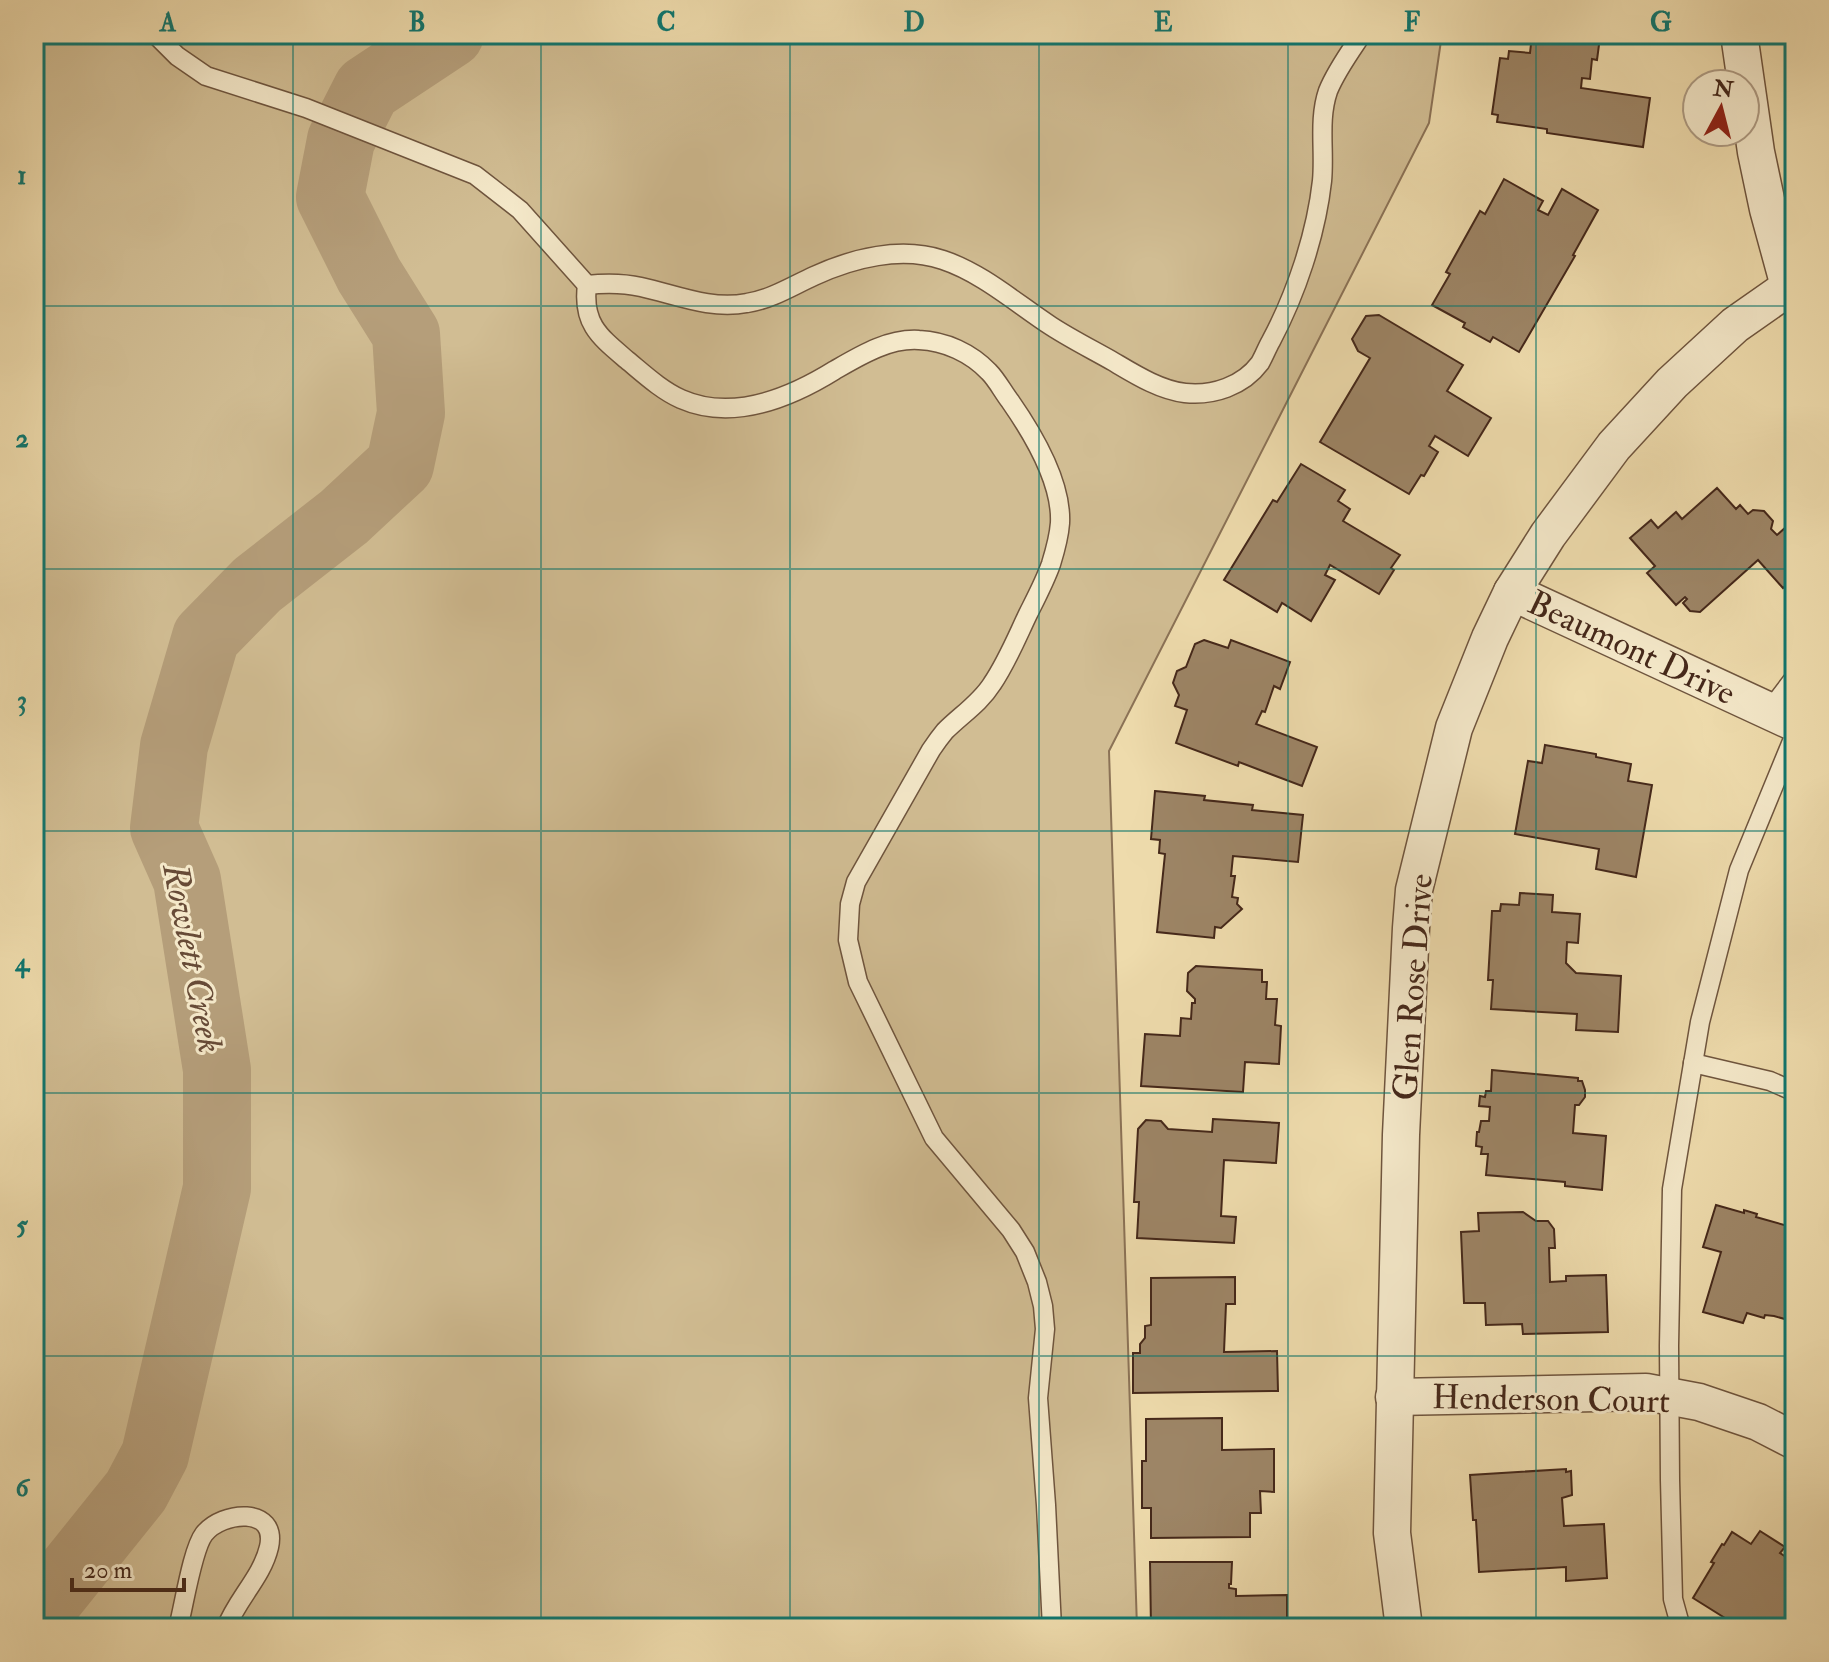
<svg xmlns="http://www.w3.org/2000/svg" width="1829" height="1662" viewBox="0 0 1829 1662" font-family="'IM FELL Double Pica',serif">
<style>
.green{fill:#d1bd93;stroke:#8b7256;stroke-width:2}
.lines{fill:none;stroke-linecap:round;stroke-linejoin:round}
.river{stroke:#b59e7a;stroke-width:68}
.building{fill:#9d8566;stroke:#45281a;stroke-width:2}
.service-casing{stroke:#6f553e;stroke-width:21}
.minor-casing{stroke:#6f553e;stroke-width:39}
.service{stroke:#f4e8c9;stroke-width:18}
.minor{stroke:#f4e8c9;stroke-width:36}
.grid{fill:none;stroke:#0f766e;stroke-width:2;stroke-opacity:0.55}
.labels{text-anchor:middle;stroke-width:6;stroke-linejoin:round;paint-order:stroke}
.street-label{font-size:34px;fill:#45281a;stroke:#f4e8c9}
.water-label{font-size:36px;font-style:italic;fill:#674b37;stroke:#f4e8c9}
.neatline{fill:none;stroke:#0f766e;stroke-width:3}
.grid-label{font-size:26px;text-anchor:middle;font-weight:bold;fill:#0f766e}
</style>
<rect width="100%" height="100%" fill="#eedbac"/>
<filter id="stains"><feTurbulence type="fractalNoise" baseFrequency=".0025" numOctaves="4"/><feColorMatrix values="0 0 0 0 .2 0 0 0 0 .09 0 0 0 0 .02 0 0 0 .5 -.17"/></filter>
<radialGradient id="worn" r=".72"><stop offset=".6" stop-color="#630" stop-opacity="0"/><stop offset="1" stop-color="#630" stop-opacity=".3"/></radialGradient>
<path class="green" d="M 34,34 L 1442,34 L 1429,123 L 1109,751 L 1137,1628 L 34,1628 Z"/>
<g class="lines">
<path class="river" d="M 34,1618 L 136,1491 L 155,1455 L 217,1188 L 217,1070 L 187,880 L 164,828 L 174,746 L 206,637 L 257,585 L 344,517 L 400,465 L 411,413 L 406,334 L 369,275 L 330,197 L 341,140 L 367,89 L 450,34"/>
</g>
<g class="building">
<path d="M 1517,34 L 1606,34 L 1605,37 L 1600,37 L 1597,60 L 1592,59 L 1590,79 L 1582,78 L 1581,88 L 1650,98 L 1643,147 L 1547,133 L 1547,129 L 1497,122 L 1498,115 L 1492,114 L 1500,58 L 1508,59 L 1509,51 L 1530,53 L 1532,35 L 1520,38 Z"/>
<path d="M 1504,179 L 1543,201 L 1538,210 L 1548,215 L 1562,189 L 1598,210 L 1573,255 L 1575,256 L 1519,352 L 1493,337 L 1490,342 L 1463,327 L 1465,323 L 1432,305 L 1450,274 L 1446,272 L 1480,211 L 1485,214 Z"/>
<path d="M 1379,315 L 1463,365 L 1447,391 L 1491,418 L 1468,456 L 1435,436 L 1429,446 L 1438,452 L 1424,476 L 1421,475 L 1409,494 L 1320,442 L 1370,358 L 1358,351 L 1352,339 L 1366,316 Z"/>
<path d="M 1301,464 L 1345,490 L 1338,501 L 1350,509 L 1343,521 L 1400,555 L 1391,568 L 1394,570 L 1379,594 L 1330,565 L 1325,575 L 1335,580 L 1311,621 L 1282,603 L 1277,612 L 1224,580 L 1273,500 L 1277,502 Z"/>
<path d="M 1717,488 L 1736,509 L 1740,505 L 1748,514 L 1753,510 L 1764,511 L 1773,521 L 1771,529 L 1777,535 L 1795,519 L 1795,578 L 1783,588 L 1758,560 L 1700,612 L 1690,611 L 1683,603 L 1687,599 L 1685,597 L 1676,605 L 1647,573 L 1655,566 L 1630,538 L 1651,520 L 1658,528 L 1676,512 L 1682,519 Z"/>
<path d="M 1204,640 L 1228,648 L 1231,640 L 1290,662 L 1280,689 L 1274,686 L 1265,712 L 1262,711 L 1256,724 L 1317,747 L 1302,786 L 1239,762 L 1238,766 L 1176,743 L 1187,710 L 1175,706 L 1179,695 L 1173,683 L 1177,671 L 1186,667 L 1195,644 Z"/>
<path d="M 1545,745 L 1596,754 L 1596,757 L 1631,764 L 1628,781 L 1652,785 L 1636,877 L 1596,869 L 1599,849 L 1515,834 L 1528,761 L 1542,763 Z"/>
<path d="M 1155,791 L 1205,796 L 1204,800 L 1253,805 L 1252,810 L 1303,815 L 1298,862 L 1233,856 L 1231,876 L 1235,876 L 1232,897 L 1238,898 L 1237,904 L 1242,909 L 1221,928 L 1215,927 L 1214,938 L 1157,932 L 1165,854 L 1159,853 L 1160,840 L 1151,839 Z"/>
<path d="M 1520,893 L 1553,895 L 1552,912 L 1580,914 L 1578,943 L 1567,942 L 1566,963 L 1576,973 L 1621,976 L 1618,1032 L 1576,1030 L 1577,1014 L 1491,1009 L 1493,980 L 1488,980 L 1492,911 L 1500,911 L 1501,904 L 1519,905 Z"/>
<path d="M 1196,966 L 1262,970 L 1262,982 L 1267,982 L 1266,999 L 1277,999 L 1275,1025 L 1281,1026 L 1279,1064 L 1245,1062 L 1243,1092 L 1141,1086 L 1145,1034 L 1180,1036 L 1181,1018 L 1191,1019 L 1192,1003 L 1195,1003 L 1195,999 L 1187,991 L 1188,973 Z"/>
<path d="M 1492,1070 L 1578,1078 L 1578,1081 L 1582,1081 L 1585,1090 L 1585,1097 L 1579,1105 L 1575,1105 L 1573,1133 L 1606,1136 L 1602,1190 L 1565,1186 L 1565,1182 L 1486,1175 L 1488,1154 L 1481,1154 L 1482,1147 L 1476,1146 L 1477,1132 L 1479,1132 L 1481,1121 L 1489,1121 L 1490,1107 L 1479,1106 L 1480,1096 L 1485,1097 L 1486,1091 L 1491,1091 Z"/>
<path d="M 1213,1119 L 1279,1123 L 1276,1163 L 1224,1160 L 1221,1216 L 1236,1217 L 1234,1243 L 1137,1238 L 1139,1202 L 1134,1202 L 1138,1129 L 1146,1120 L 1161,1121 L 1168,1129 L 1212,1132 Z"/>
<path d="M 1716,1205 L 1744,1213 L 1744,1210 L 1757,1214 L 1756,1217 L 1795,1228 L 1795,1322 L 1774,1316 L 1765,1315 L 1764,1318 L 1747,1313 L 1743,1323 L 1703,1312 L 1721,1252 L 1703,1247 Z"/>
<path d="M 1523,1212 L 1536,1221 L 1548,1221 L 1554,1229 L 1555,1248 L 1549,1248 L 1550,1282 L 1566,1281 L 1566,1276 L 1606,1275 L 1608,1332 L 1523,1334 L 1522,1324 L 1486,1325 L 1485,1303 L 1464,1303 L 1461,1232 L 1479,1231 L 1478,1213 Z"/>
<path d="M 1235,1277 L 1235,1304 L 1226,1304 L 1224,1352 L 1277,1351 L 1278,1391 L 1133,1393 L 1133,1353 L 1140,1353 L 1140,1344 L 1145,1338 L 1145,1326 L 1151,1325 L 1151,1278 Z"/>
<path d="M 1222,1418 L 1222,1450 L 1274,1449 L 1274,1492 L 1260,1491 L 1261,1513 L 1250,1513 L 1250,1537 L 1151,1538 L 1151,1508 L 1142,1508 L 1142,1461 L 1146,1461 L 1146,1419 Z"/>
<path d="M 1566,1469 L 1566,1472 L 1571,1471 L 1572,1495 L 1562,1498 L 1564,1526 L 1604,1524 L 1607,1578 L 1566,1581 L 1566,1567 L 1479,1572 L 1476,1520 L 1473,1520 L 1470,1475 Z"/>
<path d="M 1760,1531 L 1785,1547 L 1780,1553 L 1795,1563 L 1795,1628 L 1741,1628 L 1693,1598 L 1714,1563 L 1711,1562 L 1722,1544 L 1724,1545 L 1732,1532 L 1751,1544 Z"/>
<path d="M 1150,1562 L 1232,1562 L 1231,1584 L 1229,1584 L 1229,1588 L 1236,1589 L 1236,1596 L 1287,1595 L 1287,1628 L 1151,1628 Z"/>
</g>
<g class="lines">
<defs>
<g id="service">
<path d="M 155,34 L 177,56 L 206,76 L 306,108 L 475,175 L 520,210 L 587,285 C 605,283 623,283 641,287 C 677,295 710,310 747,303 C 772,299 792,286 814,276 C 853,258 901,246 943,260 C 982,273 1016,303 1051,326 C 1071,339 1093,350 1114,362 C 1136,375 1160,390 1185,393 C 1213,396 1243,386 1260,363 C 1264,356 1267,348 1271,341 C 1296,294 1316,235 1322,181 C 1325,151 1318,120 1328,91 C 1336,71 1350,52 1362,34"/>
<path d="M 587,285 C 582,324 600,337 627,360 C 644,374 661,390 681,399 C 733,422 790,398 835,370 C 861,355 889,338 919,340 C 945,341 971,353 989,372 C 997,380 1003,392 1010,401 C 1033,434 1062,482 1060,523 C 1059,537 1055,551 1051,564 C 1045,581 1036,598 1028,614 C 1017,637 1007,662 992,684 C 980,703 961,715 945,731 C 940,737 935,744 931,750 L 856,882 L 850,904 L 848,940 L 858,982 L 934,1138 L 1011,1230 L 1025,1252 L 1037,1282 L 1043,1306 L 1045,1329 L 1038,1398 L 1046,1505 L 1052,1628"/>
<path d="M 1770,710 L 1795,677"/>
<path d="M 1693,1063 L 1770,1081 L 1795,1092"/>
<path d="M 178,1628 C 184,1606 192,1550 204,1534 C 222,1511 278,1506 269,1547 C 262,1577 237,1599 226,1628"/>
<path d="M 1681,1628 L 1673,1599 L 1670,1480 L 1669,1346 L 1672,1189 L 1700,1022 L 1739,870 L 1795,734"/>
</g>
<g id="minor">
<path d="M 1739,34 L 1756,152 L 1768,209 L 1789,286"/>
<path d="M 1512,592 L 1795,723"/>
<path d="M 1394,1397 L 1646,1392 L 1699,1402 L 1758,1422 L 1795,1441"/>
<path d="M 1404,1628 L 1392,1533 L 1401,1135 L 1411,928 L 1414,890 L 1454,728 L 1490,638 L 1512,592 L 1548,535 L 1614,446 L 1672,383 L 1735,325 L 1795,283"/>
</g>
</defs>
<use href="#service" class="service-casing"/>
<use href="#minor" class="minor-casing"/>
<use href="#service" class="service"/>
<use href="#minor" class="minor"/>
</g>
<path class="grid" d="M 293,34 L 293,1628M 541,34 L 541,1628M 790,34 L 790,1628M 1039,34 L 1039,1628M 1288,34 L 1288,1628M 1536,34 L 1536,1628M 34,306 L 1795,306M 34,569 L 1795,569M 34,831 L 1795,831M 34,1093 L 1795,1093M 34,1356 L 1795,1356"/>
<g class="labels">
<g class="street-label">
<text transform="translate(1632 647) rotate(25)" y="12">Beaumont Drive</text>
<text transform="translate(1412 987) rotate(-86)" y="12">Glen Rose Drive</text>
<text transform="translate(1551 1398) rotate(1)" y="12">Henderson Court</text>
</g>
<g class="water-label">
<text transform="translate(194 958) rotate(79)" y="13">Rowlett Creek</text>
</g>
</g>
<rect width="1829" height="1662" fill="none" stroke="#eedbac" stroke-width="88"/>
<g transform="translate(1721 108) rotate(7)"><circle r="38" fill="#f4e8c9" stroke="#ae9b83" stroke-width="2"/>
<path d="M0-6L14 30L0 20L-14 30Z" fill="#8f2418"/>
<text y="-12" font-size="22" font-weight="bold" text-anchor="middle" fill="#45281a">N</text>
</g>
<path d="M72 1578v12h112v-12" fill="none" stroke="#45281a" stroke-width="4"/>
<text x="84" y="1578" font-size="24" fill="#45281a" stroke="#f4e8c9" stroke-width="6" paint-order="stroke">20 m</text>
<rect x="44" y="44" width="1741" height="1574" class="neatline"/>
<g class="grid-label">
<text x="168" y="31">A</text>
<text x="417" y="31">B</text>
<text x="666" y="31">C</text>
<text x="914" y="31">D</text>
<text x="1163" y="31">E</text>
<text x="1412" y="31">F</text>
<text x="1661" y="31">G</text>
<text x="22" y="184">1</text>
<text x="22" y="447">2</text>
<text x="22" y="709">3</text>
<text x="22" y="971">4</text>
<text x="22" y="1234">5</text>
<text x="22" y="1496">6</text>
</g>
<rect width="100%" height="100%" filter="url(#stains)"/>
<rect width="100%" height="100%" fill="url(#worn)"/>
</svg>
